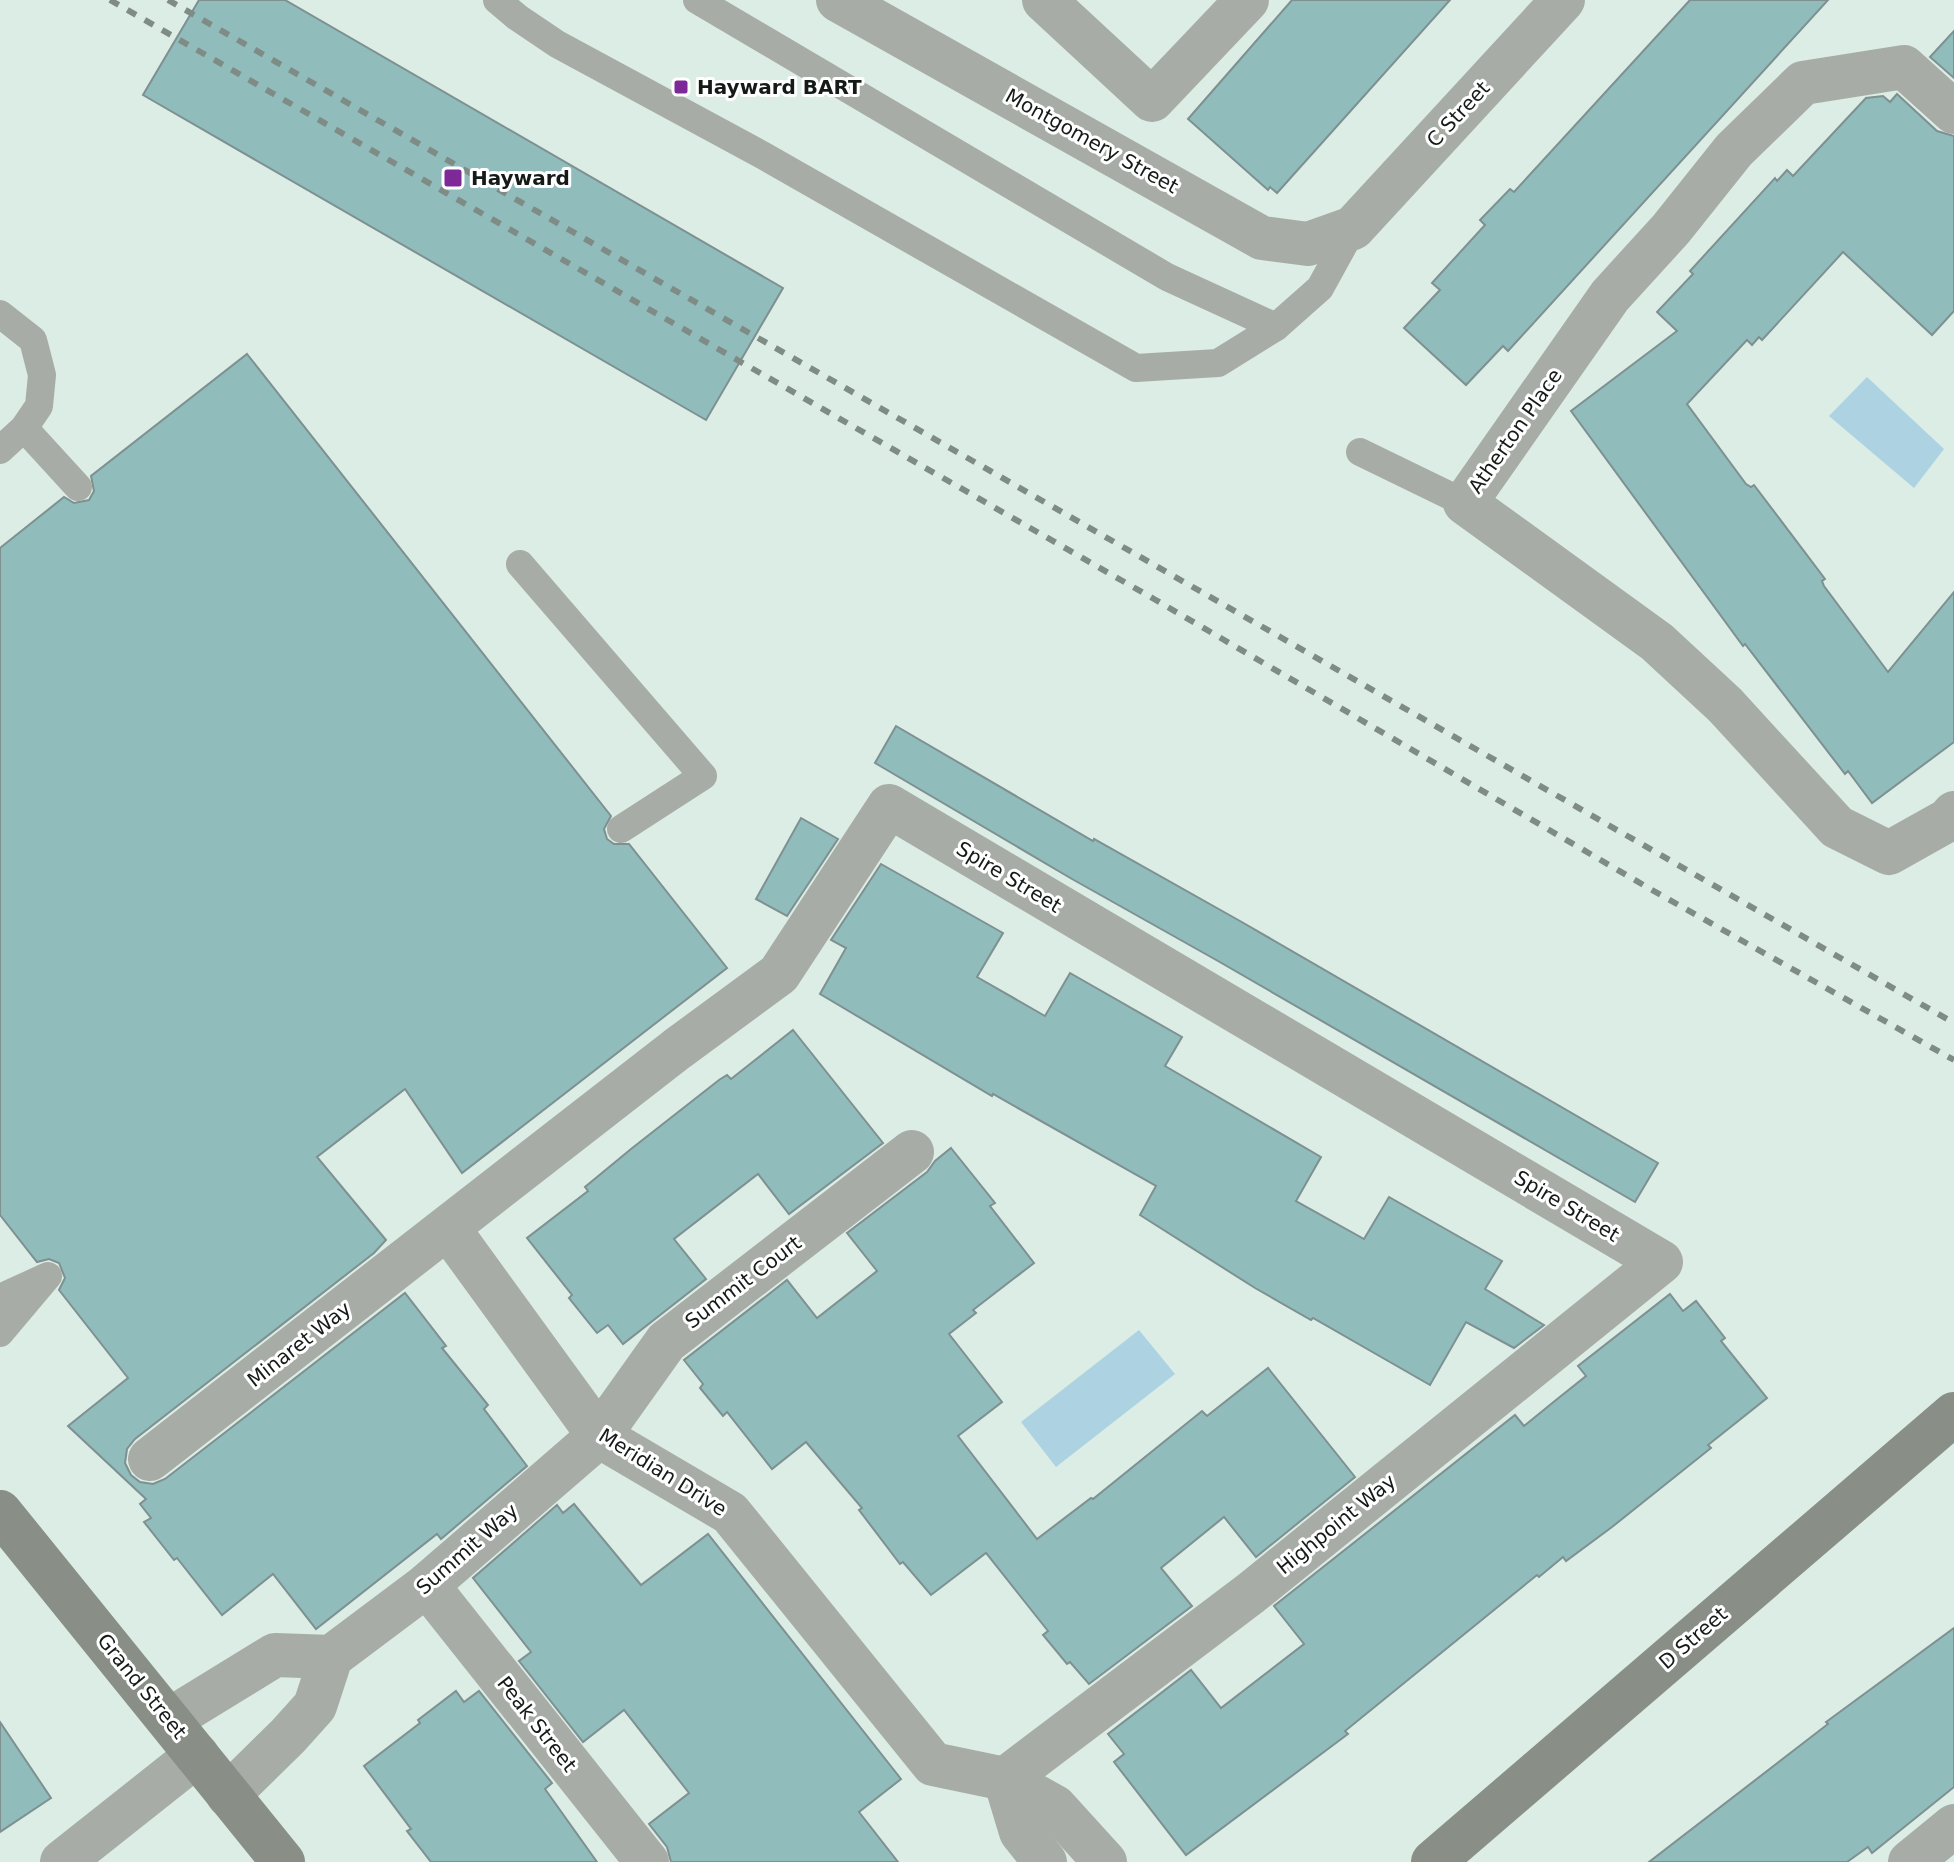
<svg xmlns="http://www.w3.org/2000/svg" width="1954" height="1862" viewBox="0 0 1954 1862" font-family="'DejaVu Sans',sans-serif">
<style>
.water{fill:#add3e3}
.building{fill:#91bcbc;stroke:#7e9090;stroke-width:2}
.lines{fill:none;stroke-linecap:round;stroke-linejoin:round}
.lane{stroke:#a8aca6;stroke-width:28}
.street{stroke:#a8aca6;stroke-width:44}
.secondary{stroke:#898f87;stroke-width:44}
.rail{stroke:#7f8c86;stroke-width:6;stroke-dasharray:10 10;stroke-linecap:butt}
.poi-dot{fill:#7e2998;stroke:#fff;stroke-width:3}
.labels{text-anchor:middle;stroke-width:6;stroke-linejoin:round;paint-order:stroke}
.poi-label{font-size:20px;font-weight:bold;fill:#141a18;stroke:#fff;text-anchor:start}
.street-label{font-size:20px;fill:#141a18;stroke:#fff}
</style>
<rect width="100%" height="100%" fill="#dbede5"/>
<g class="water">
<path d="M 1867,377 L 1944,449 L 1914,488 L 1829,416 Z"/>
<path d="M 1139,1330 L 1175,1374 L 1056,1467 L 1021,1422 Z"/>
</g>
<g class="building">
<path d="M 199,0 L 285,0 L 783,288 L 706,420 L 143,95 Z"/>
<path d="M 1292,0 L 1450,0 L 1277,193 L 1270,187 L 1268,190 L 1188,119 Z"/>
<path d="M 1690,0 L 1828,0 L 1508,351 L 1503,346 L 1466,385 L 1404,328 L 1440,290 L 1432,283 L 1485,225 L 1480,220 L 1510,189 L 1514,192 Z"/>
<path d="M 1954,31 L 1954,78 L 1930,57 Z"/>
<path d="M 1897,94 L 1937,131 L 1954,136 L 1954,311 L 1932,335 L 1843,252 L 1762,340 L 1759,337 L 1752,345 L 1747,340 L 1687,404 L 1746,484 L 1751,487 L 1754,485 L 1825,579 L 1822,581 L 1824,586 L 1888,672 L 1954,592 L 1954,742 L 1872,803 L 1848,771 L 1845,774 L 1745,644 L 1743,646 L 1571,411 L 1677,331 L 1657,312 L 1693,274 L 1690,271 L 1775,178 L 1777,181 L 1787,170 L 1793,176 L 1866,98 L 1883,96 L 1890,102 Z"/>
<path d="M 247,354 L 611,816 L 604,829 L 607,839 L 614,844 L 629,844 L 727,968 L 462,1173 L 405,1089 L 317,1157 L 386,1240 L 374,1253 L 135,1439 L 127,1449 L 125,1463 L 131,1475 L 140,1482 L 153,1484 L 165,1479 L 405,1293 L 446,1346 L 442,1348 L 488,1405 L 484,1409 L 527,1466 L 441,1539 L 437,1534 L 316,1629 L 273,1574 L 222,1615 L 177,1558 L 174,1560 L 144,1522 L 151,1518 L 140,1504 L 146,1499 L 68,1426 L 128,1378 L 59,1290 L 65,1278 L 59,1263 L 49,1259 L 37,1262 L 0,1215 L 0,548 L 64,497 L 74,503 L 89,500 L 94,491 L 91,476 Z"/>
<path d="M 896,726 L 1093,841 L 1094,839 L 1240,921 L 1658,1163 L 1635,1202 L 1218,961 L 1072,879 L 875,763 Z"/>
<path d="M 801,818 L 838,839 L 787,916 L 756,899 Z"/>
<path d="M 881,864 L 1003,933 L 977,977 L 1045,1016 L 1070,973 L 1182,1037 L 1165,1066 L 1321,1157 L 1296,1201 L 1364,1239 L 1389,1197 L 1502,1261 L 1485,1289 L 1544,1325 L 1514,1348 L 1466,1322 L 1430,1385 L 1313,1318 L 1311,1320 L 1255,1288 L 1140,1215 L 1156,1186 L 993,1094 L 992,1096 L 820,994 L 846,948 L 831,940 Z"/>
<path d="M 793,1030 L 883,1143 L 789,1214 L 758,1174 L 674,1239 L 706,1279 L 623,1344 L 608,1325 L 597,1333 L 569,1298 L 572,1295 L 527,1238 L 588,1191 L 585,1187 L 631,1149 L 719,1080 L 727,1075 L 731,1079 Z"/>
<path d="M 951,1148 L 995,1203 L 990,1206 L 1034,1263 L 973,1310 L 976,1313 L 949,1334 L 1002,1402 L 958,1436 L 1037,1539 L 1091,1498 L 1093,1499 L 1202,1411 L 1207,1416 L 1268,1368 L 1355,1477 L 1256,1557 L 1224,1517 L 1161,1568 L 1192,1606 L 1089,1684 L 1070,1662 L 1067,1664 L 1043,1635 L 1048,1631 L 986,1553 L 931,1595 L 903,1562 L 900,1564 L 859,1510 L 862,1508 L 806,1442 L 772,1469 L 727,1412 L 723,1416 L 700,1388 L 703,1384 L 684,1360 L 787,1280 L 817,1318 L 877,1271 L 847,1233 L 927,1172 L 935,1161 Z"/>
<path d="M 1670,1294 L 1683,1311 L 1696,1301 L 1725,1338 L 1721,1341 L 1767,1398 L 1708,1445 L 1711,1448 L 1612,1527 L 1566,1561 L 1563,1557 L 1539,1577 L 1537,1575 L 1345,1731 L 1348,1734 L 1186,1855 L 1114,1762 L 1124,1754 L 1108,1734 L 1191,1670 L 1221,1708 L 1304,1644 L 1274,1606 L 1515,1415 L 1524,1426 L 1556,1400 L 1586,1376 L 1578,1366 Z"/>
<path d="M 574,1504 L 641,1585 L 708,1534 L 901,1779 L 859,1812 L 898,1862 L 671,1862 L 667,1847 L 649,1824 L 689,1793 L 624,1710 L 583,1742 L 519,1661 L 531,1652 L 473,1578 L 557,1505 L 563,1513 Z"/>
<path d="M 1954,1628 L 1954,1787 L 1872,1853 L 1868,1847 L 1847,1862 L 1649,1862 L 1828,1724 L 1826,1722 Z"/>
<path d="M 456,1691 L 464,1702 L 479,1691 L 552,1783 L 545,1789 L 597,1862 L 431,1862 L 407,1831 L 411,1829 L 364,1766 L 420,1723 L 418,1720 Z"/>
<path d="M 0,1722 L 51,1798 L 0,1832 Z"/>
</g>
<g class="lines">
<g class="lane">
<path d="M 497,0 L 517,17 L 557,44 L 764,156 L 1136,368 L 1218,363 L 1276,327 L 1320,288 L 1353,228"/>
<path d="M 697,0 L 1167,277 L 1276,327"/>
<path d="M 0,314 L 33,340 L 42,375 L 39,406 L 24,428 L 0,450"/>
<path d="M 24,428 L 78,487"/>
<path d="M 1360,452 L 1465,503"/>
<path d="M 520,564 L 703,776 L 621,829"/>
<path d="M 0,1298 L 48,1276 L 0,1333"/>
</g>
<g class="street">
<path d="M 838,0 L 1262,238 L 1308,244 L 1353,228 L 1563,0"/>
<path d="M 1044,0 L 1152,100 L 1247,0"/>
<path d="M 1954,112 L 1904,67 L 1803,83 L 1734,150 L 1671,229 L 1610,296 L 1465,503 L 1657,642 L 1725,705 L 1837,827 L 1889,853 L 1948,820 L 1954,813"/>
<path d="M 448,1228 L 599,1436 L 730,1513 L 933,1764 L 1005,1779 L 1055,1807 L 1105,1862"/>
<path d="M 150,1459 L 677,1049 L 779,974 L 889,806 L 1661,1262 L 1251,1593 L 1005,1779"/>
<path d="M 427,1585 L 647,1862"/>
<path d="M 169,1720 L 275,1655 L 331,1657"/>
<path d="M 1005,1779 L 1021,1832 L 1045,1862"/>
<path d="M 228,1795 L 288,1736 L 315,1706 L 331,1657 L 427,1585 L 599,1436 L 666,1342 L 912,1152"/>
<path d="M 62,1862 L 197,1755"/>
<path d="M 1910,1862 L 1954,1826"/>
</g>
<g class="secondary">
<path d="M 0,1512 L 283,1862"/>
<path d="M 1433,1862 L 1954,1414"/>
</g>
<g class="rail">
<path d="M 110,0 L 1154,599 L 1652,890 L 1954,1060"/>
<path d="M 168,0 L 1954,1023"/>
</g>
</g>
<g class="poi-dot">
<rect x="673" y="79" width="16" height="16" rx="4"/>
<rect x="443" y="168" width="20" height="20" rx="4"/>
</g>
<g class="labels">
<g class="poi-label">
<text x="697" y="94">Hayward BART</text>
<text x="471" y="185">Hayward</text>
</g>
<g class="street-label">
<text transform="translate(1458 114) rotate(-47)" y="7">C Street</text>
<text transform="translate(1092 141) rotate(29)" y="7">Montgomery Street</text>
<text transform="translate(1515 431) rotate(-55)" y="7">Atherton Place</text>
<text transform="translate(1009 877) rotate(31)" y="7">Spire Street</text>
<text transform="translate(1567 1206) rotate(31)" y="7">Spire Street</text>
<text transform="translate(743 1282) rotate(-37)" y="7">Summit Court</text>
<text transform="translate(299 1344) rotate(-38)" y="7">Minaret Way</text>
<text transform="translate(663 1472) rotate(32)" y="7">Meridian Drive</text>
<text transform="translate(1336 1524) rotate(-39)" y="7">Highpoint Way</text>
<text transform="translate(467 1549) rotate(-41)" y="7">Summit Way</text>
<text transform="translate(1693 1638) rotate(-41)" y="7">D Street</text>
<text transform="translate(142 1686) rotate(51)" y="7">Grand Street</text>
<text transform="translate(537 1724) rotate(52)" y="7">Peak Street</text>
</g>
</g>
</svg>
